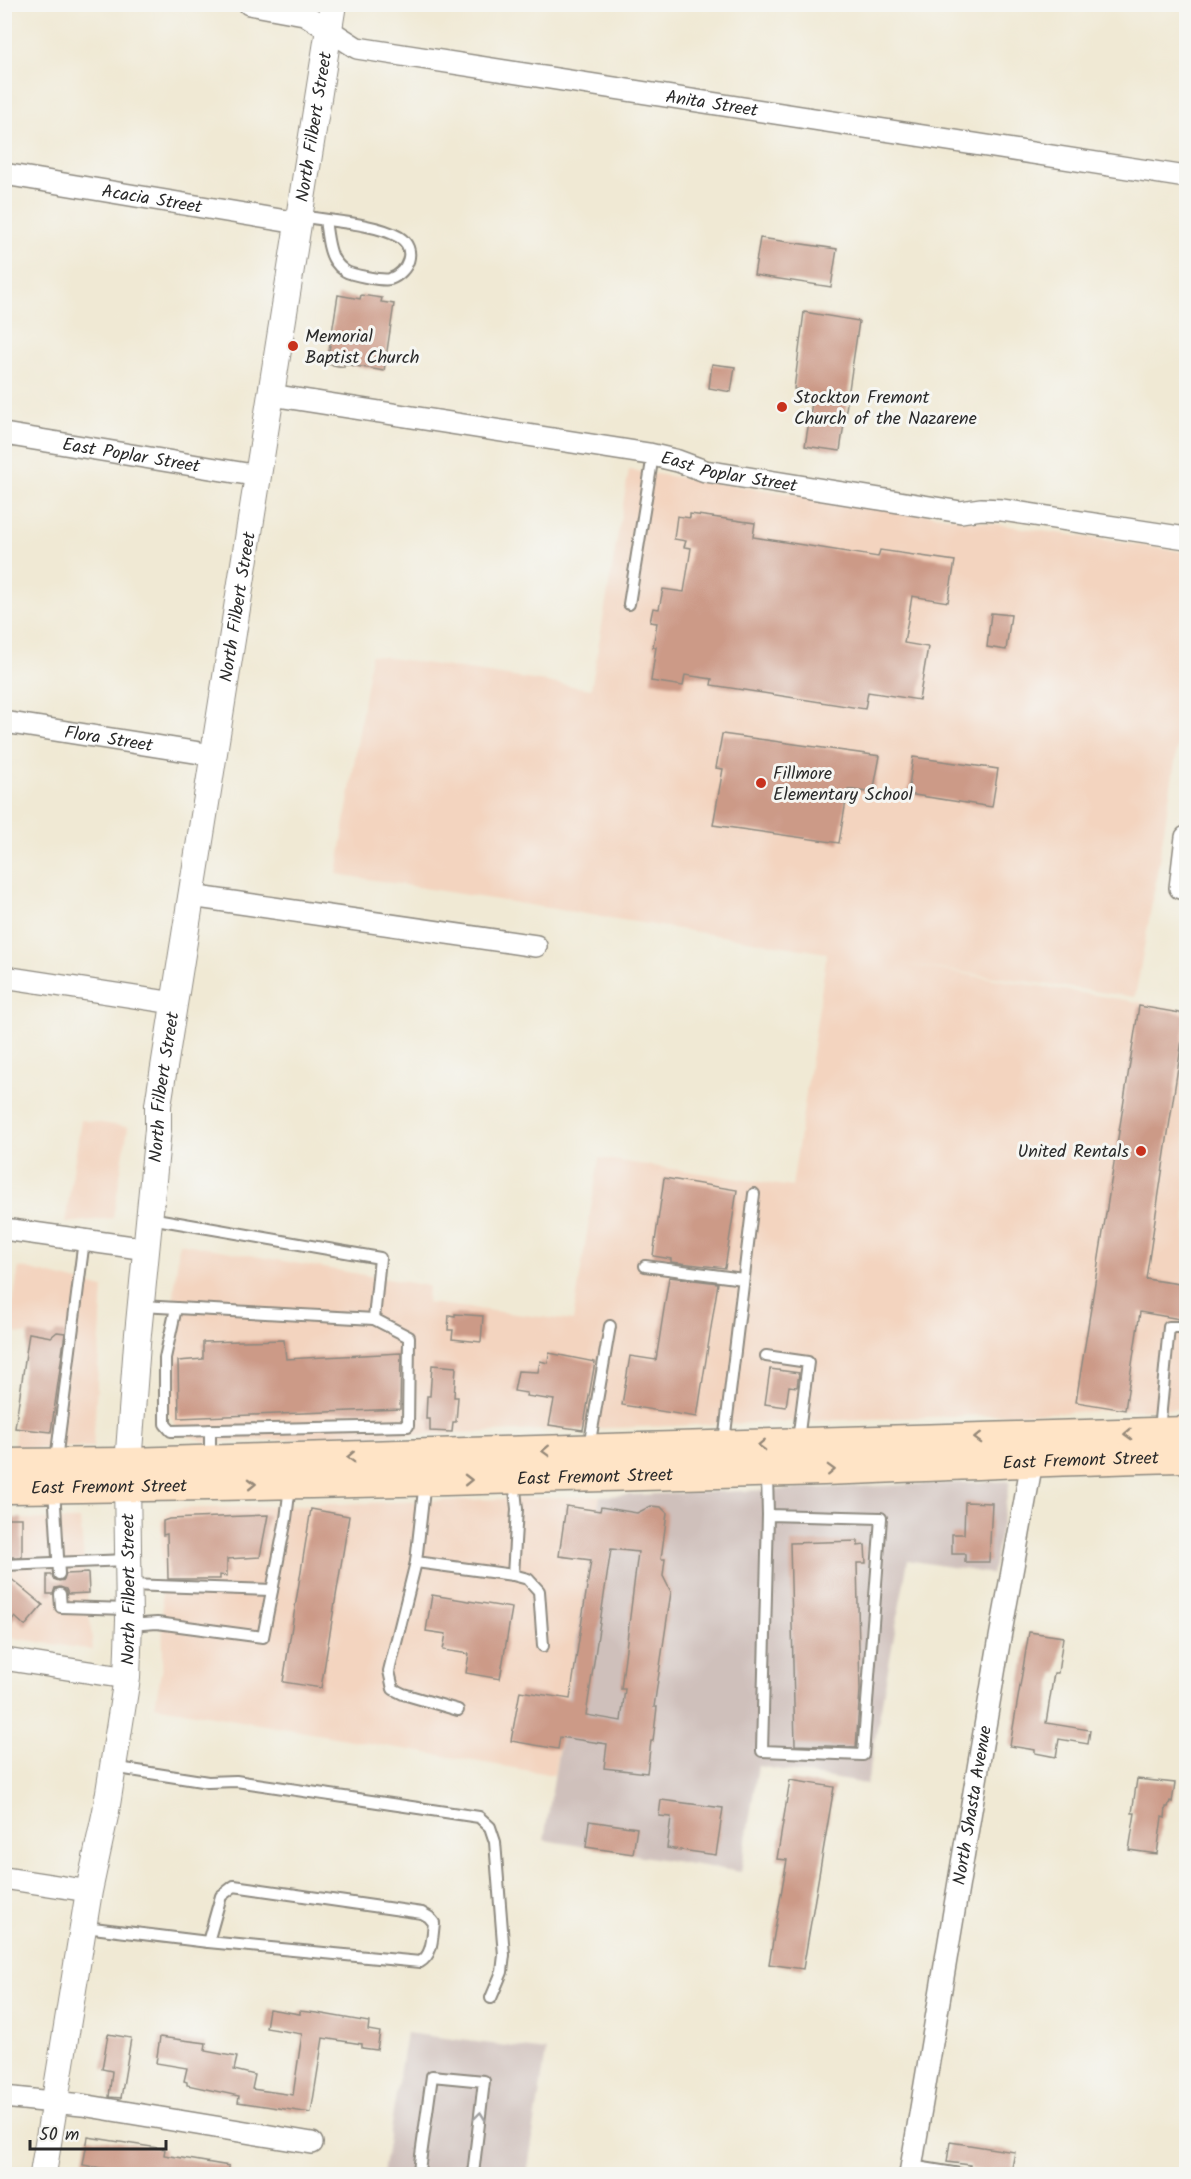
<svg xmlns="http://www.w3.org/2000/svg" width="1191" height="2179" viewBox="0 0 1191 2179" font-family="Kalam,sans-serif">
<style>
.built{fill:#f3d4bf}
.industrial{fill:#cfc0bb}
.building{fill:#cc9a87;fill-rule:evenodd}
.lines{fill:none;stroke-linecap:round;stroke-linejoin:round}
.service-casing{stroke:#8e8a80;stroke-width:14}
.minor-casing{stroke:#8e8a80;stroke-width:24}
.tertiary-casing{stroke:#8e8a80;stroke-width:28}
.secondary-casing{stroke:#8e8a80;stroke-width:33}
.service{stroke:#fff;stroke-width:10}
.minor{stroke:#fff;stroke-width:21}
.tertiary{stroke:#fff;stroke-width:26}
.secondary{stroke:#ffe4c6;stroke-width:30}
.oneway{stroke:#958878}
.oneway2{stroke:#a0a0a0}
.poi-dot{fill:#c8321e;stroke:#f6f6f2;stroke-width:2}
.labels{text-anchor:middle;stroke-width:6;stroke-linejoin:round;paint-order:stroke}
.street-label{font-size:18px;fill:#2b2b2b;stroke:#f6f6f2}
.poi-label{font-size:18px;fill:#2b2b2b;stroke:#f6f6f2;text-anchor:start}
</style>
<rect width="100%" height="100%" fill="#f6f6f2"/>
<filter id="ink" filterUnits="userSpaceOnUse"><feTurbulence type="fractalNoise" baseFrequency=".0167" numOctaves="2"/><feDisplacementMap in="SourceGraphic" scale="12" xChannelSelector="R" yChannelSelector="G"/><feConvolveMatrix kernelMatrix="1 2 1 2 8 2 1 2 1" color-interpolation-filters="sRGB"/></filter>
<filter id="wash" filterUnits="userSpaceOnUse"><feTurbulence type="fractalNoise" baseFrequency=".008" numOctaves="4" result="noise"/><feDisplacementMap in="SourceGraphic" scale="24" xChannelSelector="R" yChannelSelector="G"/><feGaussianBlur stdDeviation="1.35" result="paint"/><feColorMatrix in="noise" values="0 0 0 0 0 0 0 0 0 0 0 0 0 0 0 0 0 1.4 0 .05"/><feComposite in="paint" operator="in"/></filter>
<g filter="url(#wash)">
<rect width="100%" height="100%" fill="#f0e9d4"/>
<g class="built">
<path d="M 629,470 L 1186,552 L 1186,693 L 1155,886 L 1135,997 L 897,963 L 1186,1010 L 1186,1408 L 206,1442 L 180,1433 L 164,1404 L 179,1243 L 428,1286 L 427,1303 L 573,1321 L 599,1158 L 792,1187 L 827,953 L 337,874 L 371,655 L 591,689 Z"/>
<path d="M 81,1120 L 128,1127 L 113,1218 L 65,1223 Z"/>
<path d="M 19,1267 L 103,1288 L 93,1447 L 13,1449 L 29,1335 L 8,1332 Z"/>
<path d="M 600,1496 L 554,1775 L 155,1706 L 163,1661 L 161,1522 L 172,1509 Z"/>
<path d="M 4,1519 L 80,1520 L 93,1650 L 5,1637 Z"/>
</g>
<g class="industrial">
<path d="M 1010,1481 L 992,1574 L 908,1560 L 867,1784 L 758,1766 L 741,1872 L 544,1840 L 600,1496 Z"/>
<path d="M 406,2033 L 546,2051 L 527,2174 L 383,2174 Z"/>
</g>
<g id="blocks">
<g class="building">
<path d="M 760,238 L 837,249 L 831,287 L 754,275 Z"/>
<path d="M 338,295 L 360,299 L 361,295 L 382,298 L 381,302 L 394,304 L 384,371 L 344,364 L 344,367 L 327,364 Z"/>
<path d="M 804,312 L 859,321 L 840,451 L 805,446 L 813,396 L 802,394 L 803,390 L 794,389 Z"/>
<path d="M 712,364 L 735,367 L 731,392 L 709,388 Z"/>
<path d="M 690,514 L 755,523 L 753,537 L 878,557 L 880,550 L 955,561 L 948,602 L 912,596 L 904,643 L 928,647 L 919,700 L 868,692 L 865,709 L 711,685 L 712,679 L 685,675 L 683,686 L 651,681 L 656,647 L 653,647 L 657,623 L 650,622 L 653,608 L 659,609 L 663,589 L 684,592 L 691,548 L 684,547 L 686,541 L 674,539 L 677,516 L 690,518 Z"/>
<path d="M 991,613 L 1011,615 L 1006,650 L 987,647 Z"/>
<path d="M 722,734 L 880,756 L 873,793 L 848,789 L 839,843 L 713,825 L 723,769 L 716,768 Z"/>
<path d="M 913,757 L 998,769 L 992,807 L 908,794 Z"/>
<path d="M 1139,1006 L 1186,1014 L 1146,1279 L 1186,1285 L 1186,1320 L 1140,1312 L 1125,1410 L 1076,1402 Z"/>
<path d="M 664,1178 L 737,1190 L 725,1268 L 671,1262 L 671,1259 L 653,1256 Z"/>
<path d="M 669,1277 L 718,1283 L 697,1417 L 622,1405 L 630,1356 L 656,1360 Z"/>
<path d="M 455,1314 L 483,1316 L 481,1342 L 452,1339 L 453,1330 L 448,1330 L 449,1315 L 455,1316 Z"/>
<path d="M 57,1332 L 65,1333 L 51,1432 L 15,1428 L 29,1333 L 51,1337 Z"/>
<path d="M 284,1340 L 286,1359 L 401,1353 L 400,1409 L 179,1418 L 178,1361 L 203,1359 L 203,1342 Z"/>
<path d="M 549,1353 L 595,1362 L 583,1430 L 549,1425 L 554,1400 L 526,1396 L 527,1393 L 514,1391 L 518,1371 L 538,1372 L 540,1361 L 548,1363 Z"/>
<path d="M 432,1365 L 456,1367 L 454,1397 L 458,1397 L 456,1422 L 453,1422 L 452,1432 L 430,1431 L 430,1419 L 426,1419 L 427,1396 L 430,1396 Z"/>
<path d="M 770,1369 L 799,1373 L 797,1387 L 789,1386 L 786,1407 L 765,1404 Z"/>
<path d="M 965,1502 L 992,1503 L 989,1562 L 965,1562 L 965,1554 L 952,1554 L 952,1534 L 964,1534 Z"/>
<path d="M 566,1506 L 600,1511 L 601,1507 L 637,1513 L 651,1506 L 661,1507 L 667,1513 L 661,1559 L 665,1559 L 663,1576 L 671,1592 L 654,1707 L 657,1707 L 653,1741 L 651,1741 L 647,1773 L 604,1768 L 607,1744 L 560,1737 L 558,1749 L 511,1741 L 520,1691 L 570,1699 L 591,1560 L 559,1556 ZM 611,1549 L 638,1552 L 621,1689 L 625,1689 L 621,1721 L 586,1715 Z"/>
<path d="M 311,1509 L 349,1516 L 321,1688 L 283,1682 Z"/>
<path d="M 268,1515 L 260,1557 L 227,1559 L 227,1576 L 220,1575 L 220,1579 L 168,1579 L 167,1534 L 163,1535 L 163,1521 L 169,1519 Z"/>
<rect x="4" y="1518" width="18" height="39"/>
<path d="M 858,1541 L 858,1546 L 865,1545 L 866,1563 L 857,1563 L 860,1690 L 856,1747 L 795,1745 L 790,1543 Z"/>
<path d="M 4,1573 L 43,1605 L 25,1626 L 15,1617 L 4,1630 Z"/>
<path d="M 88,1573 L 89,1593 L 68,1594 L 66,1589 L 60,1587 L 55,1588 L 53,1594 L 47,1594 L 47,1575 L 52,1575 L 53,1579 L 59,1581 L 64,1580 L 66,1574 Z"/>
<path d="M 432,1595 L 512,1608 L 500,1679 L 466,1673 L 469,1654 L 443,1650 L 446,1634 L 426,1631 Z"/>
<path d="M 1029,1632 L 1063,1637 L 1058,1673 L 1054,1673 L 1046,1723 L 1090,1730 L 1088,1744 L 1059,1739 L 1056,1757 L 1035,1753 L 1035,1750 L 1010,1746 Z"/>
<path d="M 1137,1779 L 1175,1783 L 1172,1802 L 1170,1801 L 1168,1807 L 1166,1807 L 1165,1818 L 1162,1817 L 1157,1854 L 1129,1850 L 1135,1813 L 1132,1813 Z"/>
<path d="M 790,1780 L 834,1787 L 803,1969 L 769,1964 L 787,1860 L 777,1859 Z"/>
<path d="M 661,1800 L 723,1808 L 716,1855 L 667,1848 L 671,1817 L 659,1816 Z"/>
<path d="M 589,1821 L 637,1828 L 633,1854 L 586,1847 Z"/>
<path d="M 269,2009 L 300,2014 L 300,2011 L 317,2013 L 369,2022 L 368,2030 L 380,2032 L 377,2050 L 362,2048 L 362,2044 L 323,2038 L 311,2113 L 238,2102 L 239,2096 L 187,2085 L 187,2082 L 184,2081 L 187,2068 L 156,2063 L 160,2037 L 206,2043 L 205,2051 L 237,2057 L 234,2070 L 255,2075 L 252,2089 L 293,2095 L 302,2034 L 266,2028 Z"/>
<path d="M 108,2034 L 131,2038 L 121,2098 L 109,2097 L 112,2071 L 102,2069 Z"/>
<path d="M 88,2137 L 165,2149 L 164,2155 L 229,2166 L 229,2175 L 118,2175 L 118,2171 L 83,2165 Z"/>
<path d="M 950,2142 L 1015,2152 L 1011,2173 L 991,2169 L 990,2172 L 970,2169 L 970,2165 L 947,2162 Z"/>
</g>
</g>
</g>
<g filter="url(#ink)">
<use href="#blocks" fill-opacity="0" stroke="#8e8a80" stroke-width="1.5"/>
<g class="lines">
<defs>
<g id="service">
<path d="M 300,216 C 327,221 376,223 399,237 C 418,249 408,273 390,279 C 383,281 351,275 345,271 C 342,269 337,264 335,261 C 328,251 327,232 325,220"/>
<path d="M 629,604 L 653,455"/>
<path d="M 645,1266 L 743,1279"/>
<path d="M 141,1306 L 374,1319 L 380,1258 L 150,1218"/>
<path d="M 176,1308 L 165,1358 L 165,1424 L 171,1431 L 408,1426 L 409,1337 L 374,1319"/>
<path d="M 766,1356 L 808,1362 L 798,1440"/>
<path d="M 210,1430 L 210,1460"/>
<path d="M 1159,1430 L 1169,1327 L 1186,1327"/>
<path d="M 724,1442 L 754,1194"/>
<path d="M 589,1447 L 610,1326"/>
<path d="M 56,1460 L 84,1240"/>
<path d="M 767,1475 L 768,1515 L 762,1751 L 863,1755 L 881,1518 L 768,1515"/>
<path d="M 425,1481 L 416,1562 L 513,1575 L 517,1509 L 514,1480"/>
<path d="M 54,1488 L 59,1574"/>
<path d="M 416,1562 L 389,1671 L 393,1689 L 403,1694 L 458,1710"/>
<path d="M 4,1565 L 127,1560"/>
<path d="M 513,1575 L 528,1579 L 539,1591 L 543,1646"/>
<path d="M 129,1585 L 272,1590"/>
<path d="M 60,1594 L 61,1607 L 128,1609"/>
<path d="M 129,1625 L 157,1623 L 263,1637 L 286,1519 L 290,1486"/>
<path d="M 112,1767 L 208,1782 L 236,1781 L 479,1817 L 490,1827 L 495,1842 L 504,1955 L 502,1972 L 491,1998"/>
<path d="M 234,1886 L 422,1913 L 429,1917 L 434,1923 C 432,1937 433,1955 420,1962 L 208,1942 L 221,1896 Z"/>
<path d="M 85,1927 L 208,1942"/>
<path d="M 911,2166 L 960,2174"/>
<path d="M 414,2174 L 419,2170 L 432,2076 L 484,2081 L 473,2174"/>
</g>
<g id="minor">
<path id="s1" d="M 249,4 L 304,14 L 357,48 L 1186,177"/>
<path id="s2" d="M 4,174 L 298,223"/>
<path id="s3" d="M 271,395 L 649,454 L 678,461 L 705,471 L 961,512 L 981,509 L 1002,510 L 1186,538"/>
<path id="s4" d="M 4,434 L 259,476"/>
<path id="s5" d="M 4,722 L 213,755"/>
<path d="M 1180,888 L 1186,837"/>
<path d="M 191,896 L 536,946"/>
<path d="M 4,977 L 174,1003"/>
<path d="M 4,1229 L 147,1249"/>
<path d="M 4,1659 L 127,1678"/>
<path d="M 4,1878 L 89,1891"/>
<path d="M 4,2097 L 82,2105 L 312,2143"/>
<path id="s6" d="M 910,2174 L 999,1643 L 1034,1451"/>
</g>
<g id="tertiary">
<path id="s7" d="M 43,2174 L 89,1891 L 106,1811 L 127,1678 L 129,1620 L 127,1478 L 137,1344 L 158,1129 L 158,1105 L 333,4"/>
</g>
<g id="secondary">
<path d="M 4,1464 L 128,1463 L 1186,1432"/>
<path id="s8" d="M 4,1488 C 278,1485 551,1478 824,1470 C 945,1466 1066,1459 1186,1457"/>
</g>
</defs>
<use href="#service" class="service-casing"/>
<use href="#minor" class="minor-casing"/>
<use href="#tertiary" class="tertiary-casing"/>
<use href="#secondary" class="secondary-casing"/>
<use href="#service" class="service"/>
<use href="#minor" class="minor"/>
<use href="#tertiary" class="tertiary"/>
<use href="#secondary" class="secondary"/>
</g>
<defs><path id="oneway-chevron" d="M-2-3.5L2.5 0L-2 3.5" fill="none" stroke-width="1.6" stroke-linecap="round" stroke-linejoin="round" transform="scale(1.5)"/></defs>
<g class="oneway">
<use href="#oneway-chevron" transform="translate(1128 1434) rotate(178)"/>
<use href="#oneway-chevron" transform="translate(978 1438) rotate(178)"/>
<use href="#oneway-chevron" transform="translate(762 1445) rotate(178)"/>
<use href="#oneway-chevron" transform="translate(546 1451) rotate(178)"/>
<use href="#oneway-chevron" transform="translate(351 1457) rotate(178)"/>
<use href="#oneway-chevron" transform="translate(831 1470) rotate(-2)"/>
<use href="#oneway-chevron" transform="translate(468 1480) rotate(-1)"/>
<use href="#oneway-chevron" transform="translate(252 1484) rotate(-1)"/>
</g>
<use class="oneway2" href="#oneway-chevron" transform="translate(480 2116) rotate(-83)"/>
</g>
<g class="poi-dot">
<circle cx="293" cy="346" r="6"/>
<circle cx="782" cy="407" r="6"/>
<circle cx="761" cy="783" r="6"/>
<circle cx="1141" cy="1151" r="6"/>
</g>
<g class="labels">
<g class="street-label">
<text dy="6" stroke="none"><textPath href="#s1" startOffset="478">Anita Street</textPath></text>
<text dy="6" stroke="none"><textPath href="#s7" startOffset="2068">North Filbert Street</textPath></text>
<text dy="6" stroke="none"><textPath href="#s2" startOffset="150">Acacia Street</textPath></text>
<text dy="6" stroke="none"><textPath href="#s4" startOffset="129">East Poplar Street</textPath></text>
<text dy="6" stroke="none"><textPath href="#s3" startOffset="465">East Poplar Street</textPath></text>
<text dy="6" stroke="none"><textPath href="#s7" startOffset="1582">North Filbert Street</textPath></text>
<text dy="6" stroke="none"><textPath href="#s5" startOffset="106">Flora Street</textPath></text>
<text dy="6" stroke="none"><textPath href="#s7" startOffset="1096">North Filbert Street</textPath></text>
<text dy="6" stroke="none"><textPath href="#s8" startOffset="1077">East Fremont Street</textPath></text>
<text dy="6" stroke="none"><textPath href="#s8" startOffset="591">East Fremont Street</textPath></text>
<text dy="6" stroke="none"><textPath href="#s8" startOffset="105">East Fremont Street</textPath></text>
<text dy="6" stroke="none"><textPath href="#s7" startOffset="592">North Filbert Street</textPath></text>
<text dy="6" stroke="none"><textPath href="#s6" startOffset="374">North Shasta Avenue</textPath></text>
</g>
<g class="poi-label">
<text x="305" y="342">Memorial<tspan x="305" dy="21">Baptist Church</tspan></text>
<text x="794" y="403">Stockton Fremont<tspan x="794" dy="21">Church of the Nazarene</tspan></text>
<text x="773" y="779">Fillmore<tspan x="773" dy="21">Elementary School</tspan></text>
<text x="1129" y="1157" text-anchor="end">United Rentals</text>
</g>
</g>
<rect width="1191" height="2179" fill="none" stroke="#f6f6f2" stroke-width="24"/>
<path d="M30 2140v9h136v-9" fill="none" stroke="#2b2b2b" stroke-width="3"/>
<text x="39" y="2140" font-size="18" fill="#2b2b2b" stroke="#f6f6f2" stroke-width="4.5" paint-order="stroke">50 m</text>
</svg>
